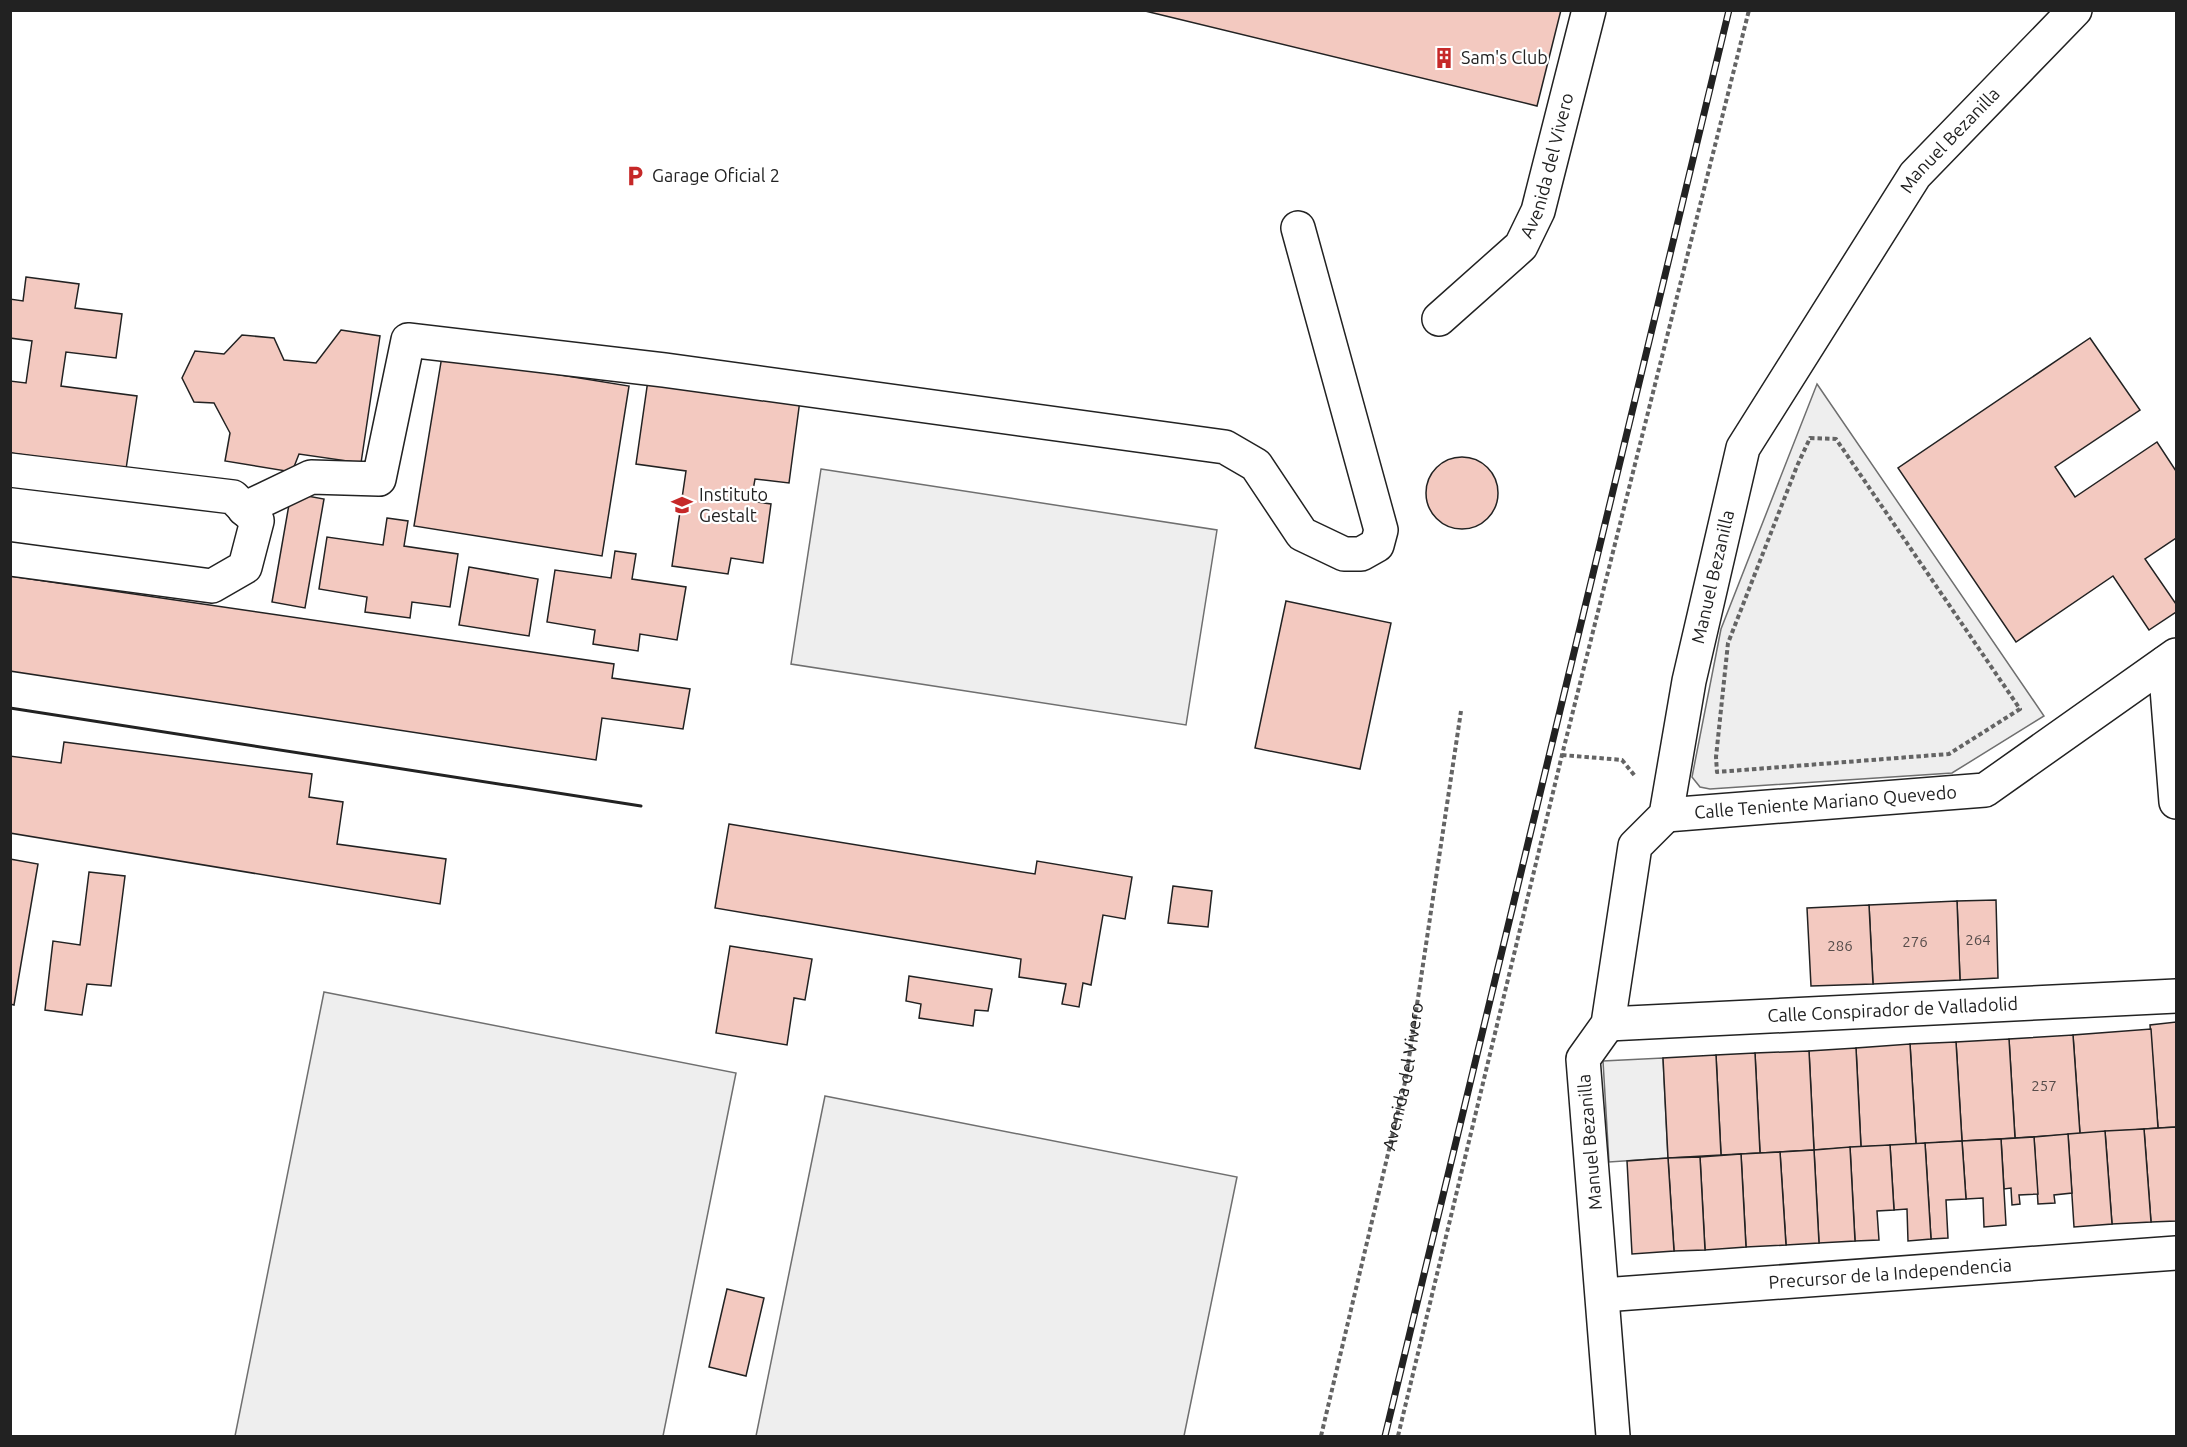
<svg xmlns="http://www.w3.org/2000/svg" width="2187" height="1447" viewBox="0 0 2187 1447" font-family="Ubuntu,sans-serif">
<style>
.green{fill:#eee;stroke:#6f6f6f;stroke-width:1.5}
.building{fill:#f3c9c0;stroke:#222;stroke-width:1.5}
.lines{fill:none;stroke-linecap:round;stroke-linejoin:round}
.minor-casing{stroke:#222;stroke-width:36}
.path{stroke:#646464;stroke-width:4;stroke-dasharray:4.5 3;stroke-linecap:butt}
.minor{stroke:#fff;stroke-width:33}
.rail-casing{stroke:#222;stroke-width:7}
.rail{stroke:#fff;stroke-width:4.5;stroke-dasharray:14;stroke-linecap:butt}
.wall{stroke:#222;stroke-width:3}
.labels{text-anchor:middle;stroke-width:4.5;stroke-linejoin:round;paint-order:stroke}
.number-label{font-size:15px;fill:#564c4a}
.poi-label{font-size:18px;fill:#222;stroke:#fff;text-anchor:start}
.street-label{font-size:18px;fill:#222;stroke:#fff}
</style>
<rect width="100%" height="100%" fill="#fff"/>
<g class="green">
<path d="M 1817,384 L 2044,716 L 1952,773 L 1710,789 L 1700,787 L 1692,777 L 1721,629 Z"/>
<path d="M 821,469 L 1217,530 L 1186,725 L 791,664 Z"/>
<path d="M 324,992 L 736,1073 L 663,1436 L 235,1436 Z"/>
<path d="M 1663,1058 L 1668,1158 L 1609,1162 L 1603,1061 Z"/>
<path d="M 825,1096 L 1237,1177 L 1184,1436 L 756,1436 Z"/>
</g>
<g class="building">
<path d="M 1141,10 L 1561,10 L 1537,106 Z"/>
<path d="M 26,277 L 79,284 L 75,308 L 122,314 L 116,358 L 66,352 L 61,386 L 137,396 L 126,469 L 10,453 L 10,381 L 26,383 L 32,341 L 10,338 L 10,299 L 23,301 Z"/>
<path d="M 341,330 L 380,336 L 361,463 L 299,454 L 292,472 L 225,461 L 230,433 L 214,403 L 194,402 L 182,378 L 195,351 L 224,354 L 242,335 L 274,338 L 284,360 L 316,363 Z"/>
<path d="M 2090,338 L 2140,410 L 2055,467 L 2075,497 L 2157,442 L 2176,471 L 2176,538 L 2145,559 L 2176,604 L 2176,612 L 2149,630 L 2113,576 L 2016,642 L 1898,468 Z"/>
<path d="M 442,356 L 629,386 L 602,556 L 414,526 Z"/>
<path d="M 648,380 L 800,400 L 789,483 L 755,479 L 751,501 L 771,504 L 763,563 L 731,558 L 728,574 L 672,566 L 686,471 L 636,464 Z"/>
<circle cx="1462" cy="493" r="36"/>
<path d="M 291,493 L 324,499 L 305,608 L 272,602 Z"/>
<path d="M 387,518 L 408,521 L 404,546 L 458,554 L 450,607 L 412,602 L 410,618 L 365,612 L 367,597 L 319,589 L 327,537 L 383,545 Z"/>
<path d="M 615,551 L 636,554 L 632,579 L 686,587 L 677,640 L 640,634 L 638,651 L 593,644 L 595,630 L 547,622 L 555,570 L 611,578 Z"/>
<path d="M 469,567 L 538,579 L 529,636 L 459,625 Z"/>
<path d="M 10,576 L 614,664 L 612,678 L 690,689 L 683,729 L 602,718 L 596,760 L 10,671 Z"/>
<path d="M 1286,601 L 1391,623 L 1360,769 L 1255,748 Z"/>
<path d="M 64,742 L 312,774 L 309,797 L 343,802 L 337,844 L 446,859 L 440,904 L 10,833 L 10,756 L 61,763 Z"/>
<path d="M 729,824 L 1035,874 L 1037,861 L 1132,877 L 1125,919 L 1103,915 L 1091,985 L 1083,983 L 1079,1007 L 1062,1004 L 1066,984 L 1019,977 L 1021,959 L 715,908 Z"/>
<path d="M 10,859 L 38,864 L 14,1005 L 10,1004 Z"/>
<path d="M 89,872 L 125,876 L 111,986 L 87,984 L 82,1015 L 45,1010 L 53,941 L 80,945 Z"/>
<path d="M 1173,886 L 1212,891 L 1208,927 L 1168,923 Z"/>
<path d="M 1996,900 L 1998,978 L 1960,980 L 1957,901 Z"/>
<path d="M 1957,901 L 1960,980 L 1873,984 L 1869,905 Z"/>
<path d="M 1869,905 L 1873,984 L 1811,986 L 1807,908 Z"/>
<path d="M 730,946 L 812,959 L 805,1000 L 794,998 L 787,1045 L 716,1033 Z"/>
<path d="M 909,976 L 992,989 L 988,1011 L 975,1010 L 973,1026 L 919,1018 L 921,1004 L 906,1001 Z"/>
<path d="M 2176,1022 L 2176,1127 L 2158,1128 L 2150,1025 Z"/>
<path d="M 2151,1029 L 2158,1128 L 2080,1134 L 2073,1035 Z"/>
<path d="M 2073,1035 L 2080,1134 L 2015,1138 L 2009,1039 Z"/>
<path d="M 2009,1039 L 2015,1138 L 1962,1141 L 1956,1042 Z"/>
<path d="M 1956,1042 L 1962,1141 L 1916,1144 L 1910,1044 Z"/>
<path d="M 1910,1044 L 1916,1144 L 1861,1147 L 1856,1048 Z"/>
<path d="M 1856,1048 L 1861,1147 L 1814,1150 L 1809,1051 Z"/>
<path d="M 1809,1051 L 1814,1150 L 1760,1153 L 1755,1053 Z"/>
<path d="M 1755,1053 L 1760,1153 L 1721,1155 L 1716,1055 Z"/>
<path d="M 1716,1055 L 1721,1155 L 1668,1158 L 1663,1058 Z"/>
<path d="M 2176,1127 L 2176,1221 L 2151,1222 L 2144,1129 Z"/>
<path d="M 2144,1129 L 2151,1222 L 2112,1224 L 2105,1131 Z"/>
<path d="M 2105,1131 L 2112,1224 L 2074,1227 L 2068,1134 Z"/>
<path d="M 2068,1134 L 2072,1193 L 2054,1195 L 2055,1203 L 2038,1204 L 2034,1137 Z"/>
<path d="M 2034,1137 L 2038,1194 L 2019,1195 L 2020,1204 L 2012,1205 L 2011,1188 L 2004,1189 L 2001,1139 Z"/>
<path d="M 2001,1139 L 2006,1225 L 1984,1227 L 1983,1198 L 1966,1199 L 1962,1141 Z"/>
<path d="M 1962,1141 L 1966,1199 L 1946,1200 L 1948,1238 L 1931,1239 L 1925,1143 Z"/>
<path d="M 1925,1143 L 1931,1239 L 1908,1241 L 1907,1209 L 1894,1210 L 1890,1145 Z"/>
<path d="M 1890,1145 L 1894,1210 L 1877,1211 L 1879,1240 L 1855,1241 L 1850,1147 Z"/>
<path d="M 1850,1147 L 1855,1241 L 1819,1243 L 1814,1150 Z"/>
<path d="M 1814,1150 L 1819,1243 L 1786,1245 L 1780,1152 Z"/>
<path d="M 1780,1152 L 1786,1245 L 1746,1247 L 1741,1154 Z"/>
<path d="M 1741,1154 L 1746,1247 L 1705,1250 L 1700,1157 Z"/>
<path d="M 1700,1157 L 1705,1250 L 1674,1251 L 1668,1158 Z"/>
<path d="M 1668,1158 L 1674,1251 L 1632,1254 L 1627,1161 Z"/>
<path d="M 727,1289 L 764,1298 L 746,1376 L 709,1367 Z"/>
</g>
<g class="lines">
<defs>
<g id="minor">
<path id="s2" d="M 1439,319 L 1521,246 L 1538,211 L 1589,10"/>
<path d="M 10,470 L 233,497 L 257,521 L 245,567 L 212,586 L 10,559"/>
<path d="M 244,509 L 311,477 L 379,479 L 408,340 L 664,370 L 1225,447 L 1256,465 L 1302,534 L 1344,554 L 1361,554 L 1377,545 L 1381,530 L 1298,228"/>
<path d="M 2165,663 L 2176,802"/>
<path id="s3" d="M 1666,815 L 1985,790 L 2176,655"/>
<path id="s4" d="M 1608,1024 L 2176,996"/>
<path id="s5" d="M 1603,1295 L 2176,1253"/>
<path id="s6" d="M 1613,1436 L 1583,1059 L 1608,1024 L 1635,846 L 1666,815 L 1689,681 L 1743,448 L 1915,175 L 2075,10"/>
</g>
</defs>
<use href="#minor" class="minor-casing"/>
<g class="path">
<path d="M 1810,438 L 1836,439 L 2020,709 L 1949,754 L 1717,772 L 1716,757 L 1728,643 L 1797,466 Z"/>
<path d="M 1562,755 L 1622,760 L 1635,776"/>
<path id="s1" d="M 1321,1436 L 1406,1078 L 1461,711"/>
<path d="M 1398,1436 L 1562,755 L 1749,10"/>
</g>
<use href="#minor" class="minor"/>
<defs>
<path id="rail" d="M 1385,1436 L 1729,10"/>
</defs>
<use href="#rail" class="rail-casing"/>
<use href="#rail" class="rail"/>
<path class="wall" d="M 10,708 L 641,806"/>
</g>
<defs>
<symbol id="building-bare" viewBox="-9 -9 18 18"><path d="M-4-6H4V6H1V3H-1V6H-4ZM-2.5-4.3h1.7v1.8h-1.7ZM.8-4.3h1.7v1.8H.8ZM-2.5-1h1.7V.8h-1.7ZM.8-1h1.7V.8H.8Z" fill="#c62828" stroke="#fff" stroke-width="2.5" paint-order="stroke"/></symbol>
<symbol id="parking-bare" viewBox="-9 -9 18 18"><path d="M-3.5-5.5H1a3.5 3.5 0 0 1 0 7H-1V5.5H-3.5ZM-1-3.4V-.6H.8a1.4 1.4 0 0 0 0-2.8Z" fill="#c62828" stroke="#fff" stroke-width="2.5" paint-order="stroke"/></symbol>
<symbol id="school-bare" viewBox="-9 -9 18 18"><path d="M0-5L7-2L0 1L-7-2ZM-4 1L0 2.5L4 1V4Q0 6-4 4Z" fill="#c62828" stroke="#fff" stroke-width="2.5" paint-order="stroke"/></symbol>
</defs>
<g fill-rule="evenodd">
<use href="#building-bare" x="1429" y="43" width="30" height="30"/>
<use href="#parking-bare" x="620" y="161" width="30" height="30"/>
<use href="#school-bare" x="667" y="490" width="30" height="30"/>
</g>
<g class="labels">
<g class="number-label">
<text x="1978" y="945">264</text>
<text x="1915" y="947">276</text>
<text x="1840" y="951">286</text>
<text x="2044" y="1091">257</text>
</g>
<g class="poi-label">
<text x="1461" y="64">Sam's Club</text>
<text x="652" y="182">Garage Oficial 2</text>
<text x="699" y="501">Instituto<tspan x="699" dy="21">Gestalt</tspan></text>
</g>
<g class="street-label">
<text dy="6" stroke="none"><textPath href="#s6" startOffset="1392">Manuel Bezanilla</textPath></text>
<text dy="6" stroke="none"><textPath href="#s2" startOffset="195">Avenida del Vivero</textPath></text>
<text dy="6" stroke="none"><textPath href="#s6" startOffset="888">Manuel Bezanilla</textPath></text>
<text dy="6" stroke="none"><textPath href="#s3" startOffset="160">Calle Teniente Mariano Quevedo</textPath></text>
<text dy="6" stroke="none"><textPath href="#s4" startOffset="285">Calle Conspirador de Valladolid</textPath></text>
<text dy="6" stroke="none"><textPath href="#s1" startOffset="369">Avenida del Vivero</textPath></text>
<text transform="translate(1590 1142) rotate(-95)" y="6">Manuel Bezanilla</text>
<text dy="6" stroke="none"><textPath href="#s5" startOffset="288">Precursor de la Independencia</textPath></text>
</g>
</g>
<rect width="2187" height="1447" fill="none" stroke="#222222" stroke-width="24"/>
</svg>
